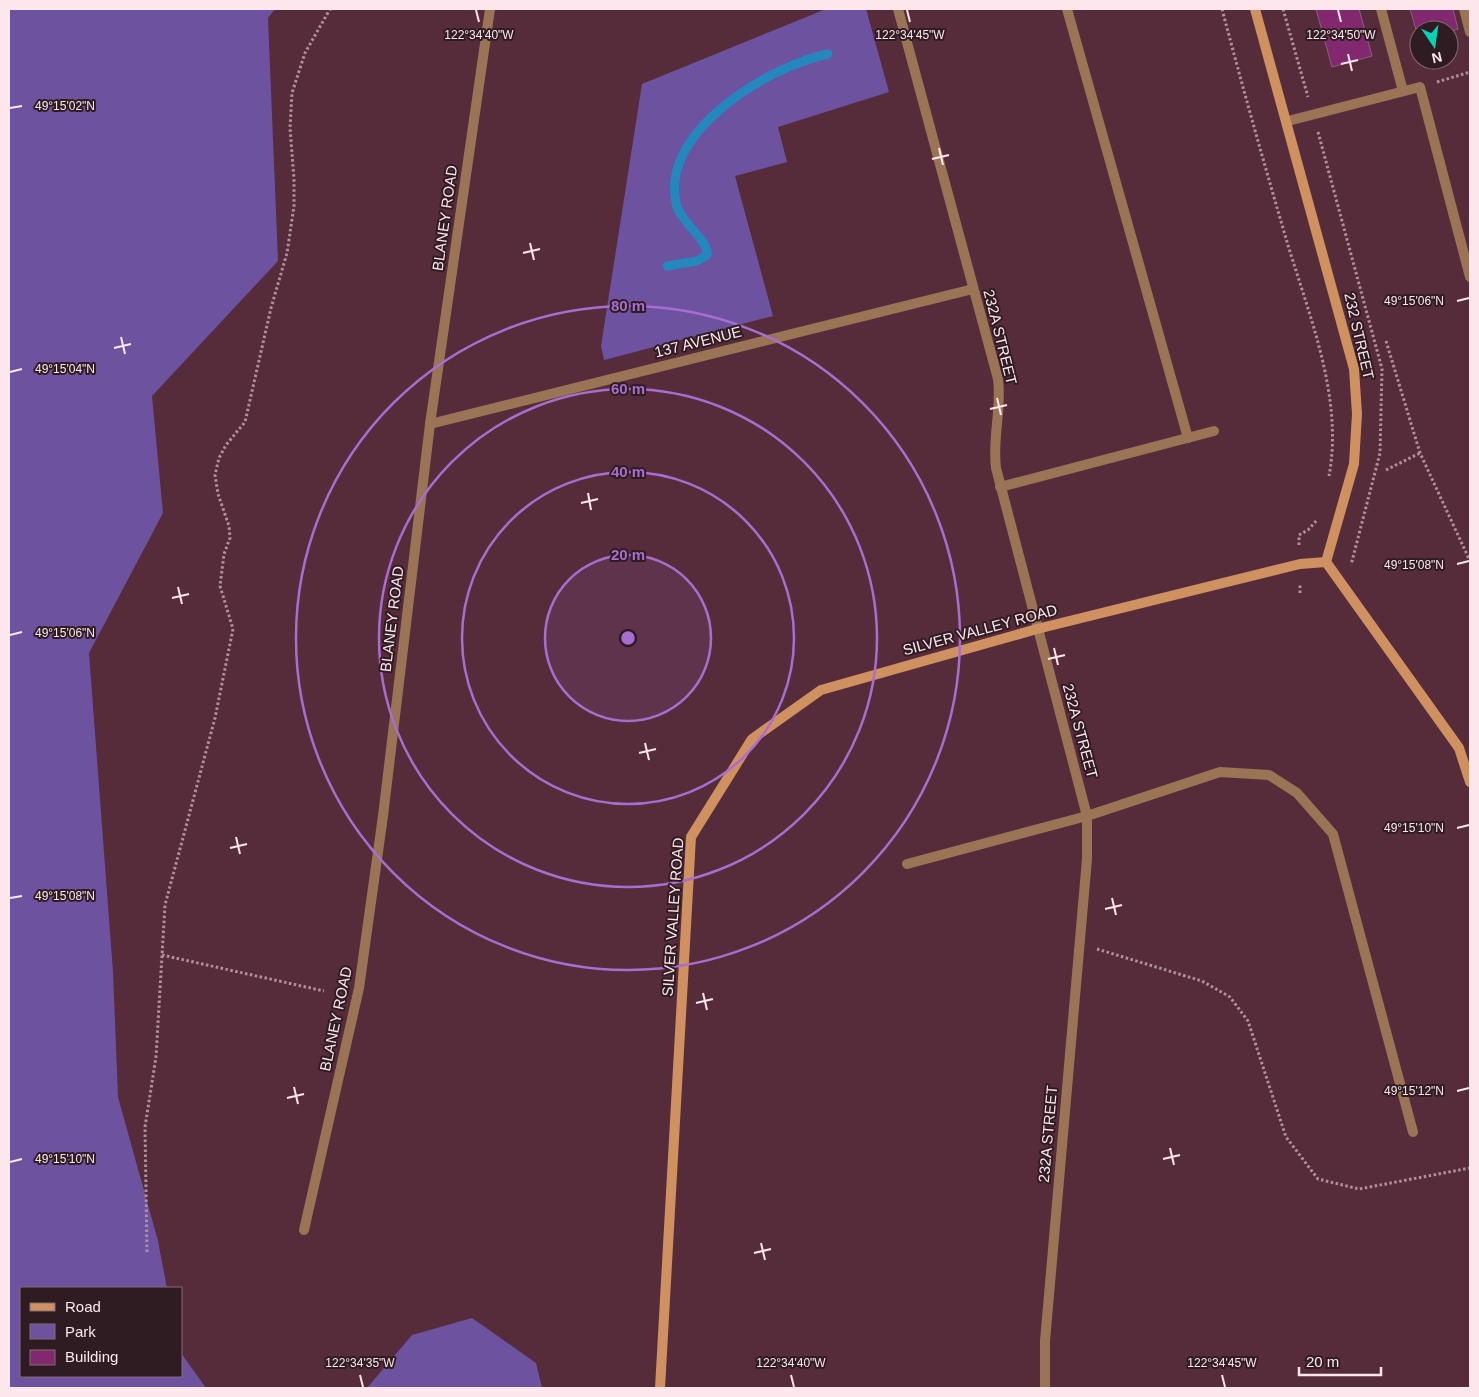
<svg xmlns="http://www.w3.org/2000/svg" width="1479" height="1397" viewBox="0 0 1479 1397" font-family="Helvetica,sans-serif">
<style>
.green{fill:#6d52a0}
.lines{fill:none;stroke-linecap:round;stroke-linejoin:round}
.stream{stroke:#2588bd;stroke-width:9}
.building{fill:#82286e;stroke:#88617d}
.path{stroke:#b0919b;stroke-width:3;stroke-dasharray:2.5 2.5;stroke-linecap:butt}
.lane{stroke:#9b7355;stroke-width:10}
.street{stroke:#9b7355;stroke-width:10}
.secondary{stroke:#d09160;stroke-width:10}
.ticks{fill:none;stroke:#fde7ed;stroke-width:2}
.ring{fill:none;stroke:#a86dcf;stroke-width:2.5}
.labels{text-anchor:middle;stroke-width:4;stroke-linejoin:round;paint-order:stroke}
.street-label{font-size:15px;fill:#fde7ed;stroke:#2f1c22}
.ticks-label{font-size:12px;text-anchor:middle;fill:#fde7ed;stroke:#2f1c22;stroke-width:4;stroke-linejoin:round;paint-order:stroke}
.centre{fill:#a86dcf;stroke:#2f1c22;stroke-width:2.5}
.ring-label{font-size:15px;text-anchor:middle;font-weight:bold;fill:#a86dcf;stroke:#2f1c22;stroke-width:4;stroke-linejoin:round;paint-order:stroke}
</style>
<rect width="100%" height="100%" fill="#562c3b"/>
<g class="green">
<path d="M 9,9 L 275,9 L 268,18 L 278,261 L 152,396 L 163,513 L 89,653 L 113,972 L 118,1097 L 158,1241 L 167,1288 L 21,1288 L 21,1376 L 181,1376 L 181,1353 L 206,1388 L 9,1388 Z"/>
<path d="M 826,9 L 866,9 L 889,92 L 778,127 L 787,162 L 735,176 L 773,316 L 604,360 L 601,346 L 642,84 Z"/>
<path d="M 472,1318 L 536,1363 L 542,1388 L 367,1388 L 412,1335 Z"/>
</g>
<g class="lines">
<path class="stream" d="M 667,266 L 697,261 L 707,255 C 709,241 682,223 677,207 C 656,133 769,66 828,54"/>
</g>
<g class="building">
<path d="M 1316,9 L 1359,9 L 1372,56 L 1332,67 Z"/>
<path d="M 1410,9 L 1453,9 L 1458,29 L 1449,32 L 1419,30 L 1419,40 Z"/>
</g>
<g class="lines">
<g class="path">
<path d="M 1222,9 C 1242,85 1263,160 1285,235 C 1307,311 1344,395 1329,476"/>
<path d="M 1283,9 L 1308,97"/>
<path d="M 1437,82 L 1470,72"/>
<path d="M 1318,132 L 1382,369 L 1380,453 L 1351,565"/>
<path d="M 1386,341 L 1420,453 L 1470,561"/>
<path d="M 1386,470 L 1420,453"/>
<path d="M 1299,545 L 1299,535 L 1308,530 L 1317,520"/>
<path d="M 1300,593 L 1300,584"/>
<path d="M 1097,949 L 1202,981 L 1230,997 L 1248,1021 L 1286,1137 L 1318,1179 L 1359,1189 L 1470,1168"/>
<path d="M 162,955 L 324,991"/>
<path d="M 147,1252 L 145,1127 L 156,1057 L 165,905 L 215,718 L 233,629 L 220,586 L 224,554 L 230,538 L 229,526 L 218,494 L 215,475 L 219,458 L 226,445 L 245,422 L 271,308 L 287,253 L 294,206 L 294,179 L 290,128 L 292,93 L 305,53 L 330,9"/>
</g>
<g class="lane">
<path d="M 1067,9 L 1188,438"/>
<path d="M 1381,9 L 1403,91"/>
<path d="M 1464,9 L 1470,32"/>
<path d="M 1288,121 L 1420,87 L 1470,277"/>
<path d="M 1000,487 L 1214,431"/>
<path d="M 907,864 L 1087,816 L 1220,772 L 1269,775 L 1297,793 L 1333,834 L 1413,1132"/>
</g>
<g class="street">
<path d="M 898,9 L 998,379 C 1002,409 992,438 996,468 L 1087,816 L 1087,859 L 1045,1341 L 1045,1388"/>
<path d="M 430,424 L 973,289"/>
<path d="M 304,1230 L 359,988 L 383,816 L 430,424 L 490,9"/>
</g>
<g class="secondary">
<path d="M 1255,9 L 1354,369 L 1357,414 L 1354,464 L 1326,562"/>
<path d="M 1326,562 L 1459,748 L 1470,782"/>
<path d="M 660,1388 L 691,837 L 752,739 L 821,690 L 1037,629 L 1300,564 L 1326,562"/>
</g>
</g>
<path class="ticks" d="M 476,10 L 479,22M 907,10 L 910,22M 1338,10 L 1341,22M 1348,54 L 1352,71M 1341,64 L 1358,60M 10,108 L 22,106M 939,148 L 943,165M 932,159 L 949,155M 530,243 L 534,260M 523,253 L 540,249M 1457,301 L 1469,298M 121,337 L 125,354M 114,348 L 131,344M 10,372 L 22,369M 997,398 L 1001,415M 990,409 L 1007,405M 588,493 L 591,510M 581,503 L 598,499M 1457,564 L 1469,561M 178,587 L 182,604M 172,598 L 189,594M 10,635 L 22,632M 1054,648 L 1058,665M 1048,659 L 1065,655M 645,743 L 649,760M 639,753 L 656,749M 1457,828 L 1469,825M 236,837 L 240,854M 230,848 L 247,844M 10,898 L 22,896M 1112,898 L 1116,915M 1105,909 L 1122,905M 703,993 L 707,1010M 696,1003 L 713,999M 294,1087 L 298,1104M 1457,1091 L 1469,1088M 287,1098 L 304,1094M 1170,1148 L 1174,1165M 1163,1159 L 1180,1155M 10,1162 L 22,1159M 761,1243 L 765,1260M 754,1253 L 771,1249M 360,1375 L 363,1387M 791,1375 L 794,1387M 1222,1375 L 1225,1387"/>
<circle cx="628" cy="638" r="83" fill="#a86dcf" fill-opacity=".12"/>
<g class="ring">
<circle cx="628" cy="638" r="83"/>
<circle cx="628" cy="638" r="166"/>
<circle cx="628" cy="638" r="249"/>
<circle cx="628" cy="638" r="332"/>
</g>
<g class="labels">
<g class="street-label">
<text transform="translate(445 218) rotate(-82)" y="5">BLANEY ROAD</text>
<text transform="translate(1359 336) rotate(77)" y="5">232 STREET</text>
<text transform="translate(1000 337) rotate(76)" y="5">232A STREET</text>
<text transform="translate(698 342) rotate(-14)" y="5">137 AVENUE</text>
<text transform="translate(392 619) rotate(-83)" y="5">BLANEY ROAD</text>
<text transform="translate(980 630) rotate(-15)" y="5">SILVER VALLEY ROAD</text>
<text transform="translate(1080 731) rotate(75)" y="5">232A STREET</text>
<text transform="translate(673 917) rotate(-86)" y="5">SILVER VALLEY ROAD</text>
<text transform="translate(336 1019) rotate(-78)" y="5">BLANEY ROAD</text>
<text transform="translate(1048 1134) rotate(-85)" y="5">232A STREET</text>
</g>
</g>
<g class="ticks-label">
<text x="479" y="39">122°34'40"W</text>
<text x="910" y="39">122°34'45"W</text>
<text x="1341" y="39">122°34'50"W</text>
<text x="65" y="110">49°15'02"N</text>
<text x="1414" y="305">49°15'06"N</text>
<text x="65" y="373">49°15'04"N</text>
<text x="1414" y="569">49°15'08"N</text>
<text x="65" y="637">49°15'06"N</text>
<text x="1414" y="832">49°15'10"N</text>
<text x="65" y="900">49°15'08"N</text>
<text x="1414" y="1095">49°15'12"N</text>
<text x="65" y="1163">49°15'10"N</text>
<text x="360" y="1367">122°34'35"W</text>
<text x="791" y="1367">122°34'40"W</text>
<text x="1222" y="1367">122°34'45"W</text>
</g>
<circle cx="628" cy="638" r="8" class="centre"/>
<g class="ring-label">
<text x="628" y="311">80 m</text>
<text x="628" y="394">60 m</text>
<text x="628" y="477">40 m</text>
<text x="628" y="560">20 m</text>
</g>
<rect width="1479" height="1397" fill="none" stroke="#fde7ed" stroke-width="20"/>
<rect x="20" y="1287" width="162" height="90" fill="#2f1c22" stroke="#816d73"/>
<rect x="30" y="1303" width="25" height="8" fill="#d09160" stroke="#816d73"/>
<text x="65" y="1312" font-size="15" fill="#fde7ed">Road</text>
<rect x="30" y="1324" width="25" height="15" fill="#6d52a0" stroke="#816d73"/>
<text x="65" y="1337" font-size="15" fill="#fde7ed">Park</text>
<rect x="30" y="1350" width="25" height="15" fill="#82286e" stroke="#816d73"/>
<text x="65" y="1362" font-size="15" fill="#fde7ed">Building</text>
<g transform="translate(1434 45) rotate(167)"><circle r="24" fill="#2f1c22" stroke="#816d73"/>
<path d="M0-4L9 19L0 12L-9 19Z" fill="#00d5b7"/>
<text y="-8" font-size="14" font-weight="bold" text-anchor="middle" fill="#fde7ed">N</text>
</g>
<path d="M1299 1367v8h82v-8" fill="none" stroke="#fde7ed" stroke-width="2.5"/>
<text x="1306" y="1367" font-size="15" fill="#fde7ed" stroke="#2f1c22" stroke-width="4" paint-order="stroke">20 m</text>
</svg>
